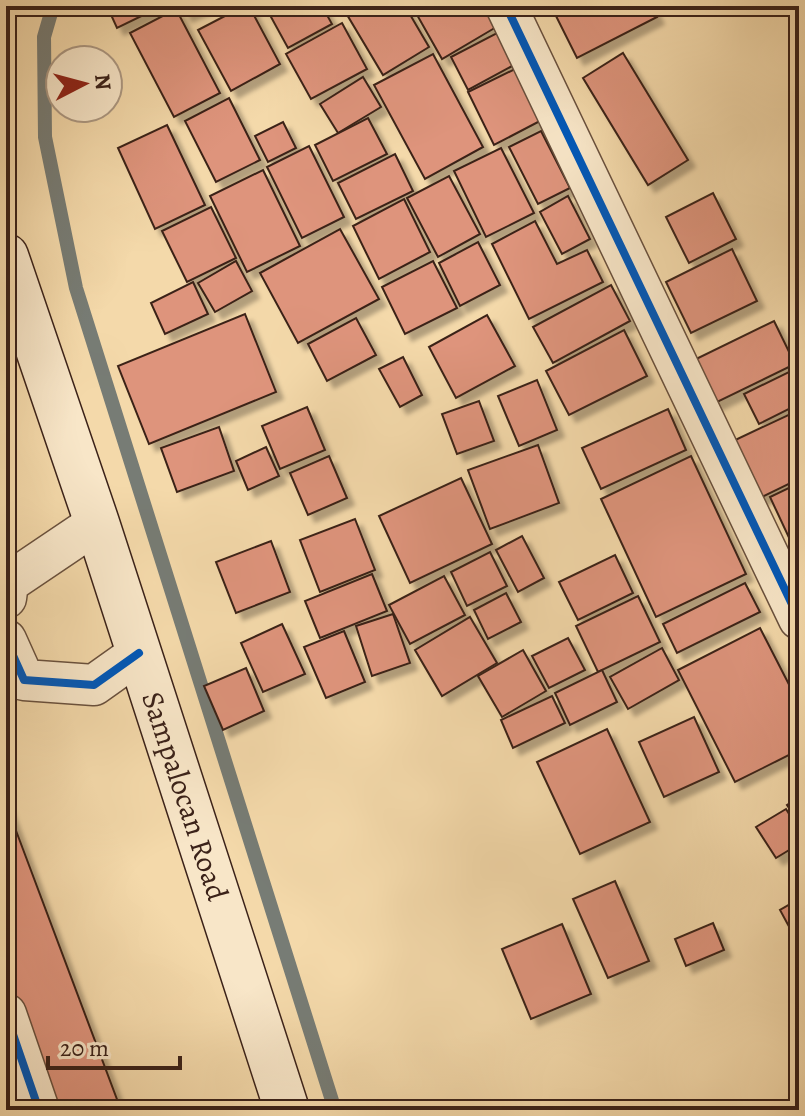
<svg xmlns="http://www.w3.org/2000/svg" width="805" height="1116" viewBox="0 0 805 1116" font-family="Alegreya,serif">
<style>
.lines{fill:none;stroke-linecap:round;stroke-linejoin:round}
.stream{stroke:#777c75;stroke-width:14}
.building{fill:#de947b;stroke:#3b2219;stroke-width:2;filter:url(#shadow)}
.street-casing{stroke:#69503d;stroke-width:43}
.secondary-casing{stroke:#3b2219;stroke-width:47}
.street{stroke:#f8e6c8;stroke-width:40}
.secondary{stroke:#f8e6c8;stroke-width:44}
.cycleway-casing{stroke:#f8e6c8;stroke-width:13}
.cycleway{stroke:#0057b8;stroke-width:8}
.labels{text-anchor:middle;stroke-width:6;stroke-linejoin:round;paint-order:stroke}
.street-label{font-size:30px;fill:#3b2219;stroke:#f8e6c8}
</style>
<defs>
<filter id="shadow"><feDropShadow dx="7" dy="7" stdDeviation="2" flood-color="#0004"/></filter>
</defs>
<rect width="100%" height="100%" fill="#f4d9aa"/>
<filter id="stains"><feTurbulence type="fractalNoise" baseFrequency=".0025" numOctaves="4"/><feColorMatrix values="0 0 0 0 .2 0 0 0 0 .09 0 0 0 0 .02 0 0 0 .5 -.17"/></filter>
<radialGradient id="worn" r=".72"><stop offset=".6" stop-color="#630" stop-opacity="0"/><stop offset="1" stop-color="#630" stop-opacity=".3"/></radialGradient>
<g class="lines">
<path class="stream" d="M 53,6 L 44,37 L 45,137 L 76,288 L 335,1110"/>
</g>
<g class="building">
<path d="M 107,6 L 162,6 L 117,28 Z"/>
<path d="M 181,6 L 205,6 L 185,15 Z"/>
<path d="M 244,6 L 249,6 L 280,64 L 231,91 L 198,30 Z"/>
<path d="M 265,6 L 322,6 L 332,24 L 288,48 Z"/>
<path d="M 358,6 L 405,6 L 429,47 L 383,75 L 346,13 Z"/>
<path d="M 412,6 L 487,6 L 498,26 L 442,59 Z"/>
<path d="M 551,6 L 651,6 L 657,17 L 577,58 Z"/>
<path d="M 176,9 L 220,93 L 174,117 L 130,33 Z"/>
<path d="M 342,23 L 367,69 L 311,99 L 286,54 Z"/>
<path d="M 497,33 L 514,65 L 468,90 L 451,57 Z"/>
<path d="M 623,53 L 688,160 L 648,185 L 583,78 Z"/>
<path d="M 433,54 L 483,147 L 425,179 L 374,85 Z"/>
<path d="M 515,69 L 540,121 L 494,145 L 468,92 Z"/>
<path d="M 363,77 L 381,107 L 338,133 L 320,104 Z"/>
<path d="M 229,98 L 260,160 L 216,182 L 185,121 Z"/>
<path d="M 368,118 L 387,154 L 333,181 L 315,145 Z"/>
<path d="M 283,122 L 296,148 L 268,162 L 255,136 Z"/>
<path d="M 167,125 L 205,205 L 155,229 L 118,148 Z"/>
<path d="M 541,131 L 570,188 L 538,204 L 509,147 Z"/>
<path d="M 309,146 L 344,217 L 302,238 L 267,167 Z"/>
<path d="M 501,148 L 534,213 L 486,237 L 454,171 Z"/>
<path d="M 395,154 L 413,191 L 356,219 L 338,183 Z"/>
<path d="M 263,170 L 300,246 L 247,272 L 210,196 Z"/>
<path d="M 449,176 L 480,234 L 438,257 L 407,198 Z"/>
<path d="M 713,193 L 736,239 L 689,263 L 666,217 Z"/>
<path d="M 568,196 L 590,239 L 562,254 L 540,212 Z"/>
<path d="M 404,199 L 430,252 L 379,279 L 353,226 Z"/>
<path d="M 211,207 L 236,258 L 187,282 L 162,231 Z"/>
<path d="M 535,221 L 557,264 L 587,250 L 603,282 L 529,319 L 492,244 Z"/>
<path d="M 340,229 L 379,299 L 298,343 L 260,273 Z"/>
<path d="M 478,242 L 500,285 L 460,306 L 439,263 Z"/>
<path d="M 732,249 L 757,301 L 691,333 L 666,282 Z"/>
<path d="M 236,261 L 252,291 L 215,312 L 198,283 Z"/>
<path d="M 433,261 L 457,308 L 405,334 L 382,287 Z"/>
<path d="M 193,282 L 208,314 L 165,334 L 151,303 Z"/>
<path d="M 611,285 L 630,321 L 553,363 L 533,327 Z"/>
<path d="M 245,314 L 276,392 L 149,444 L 118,366 Z"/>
<path d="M 487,315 L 515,366 L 456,398 L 429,347 Z"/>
<path d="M 356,318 L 376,355 L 327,381 L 308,344 Z"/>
<path d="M 774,321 L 795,364 L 713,404 L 692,361 Z"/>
<path d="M 624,330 L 647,376 L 569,415 L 546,371 Z"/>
<path d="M 403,357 L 422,395 L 400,407 L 379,369 Z"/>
<path d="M 797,368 L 799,373 L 799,404 L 759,424 L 744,394 Z"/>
<path d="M 537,380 L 557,430 L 519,446 L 498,396 Z"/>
<path d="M 479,401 L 494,441 L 457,454 L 442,414 Z"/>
<path d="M 307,407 L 325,450 L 280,469 L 262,426 Z"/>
<path d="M 668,409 L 686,450 L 601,489 L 582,448 Z"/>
<path d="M 799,410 L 799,479 L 758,499 L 731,442 Z"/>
<path d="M 219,427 L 234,471 L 177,492 L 161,448 Z"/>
<path d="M 538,445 L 559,503 L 490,529 L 468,470 Z"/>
<path d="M 266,447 L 279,476 L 248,490 L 236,461 Z"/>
<path d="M 329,456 L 347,498 L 308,515 L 290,473 Z"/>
<path d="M 691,456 L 746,574 L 656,617 L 601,499 Z"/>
<path d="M 461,478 L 492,544 L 410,583 L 379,516 Z"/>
<path d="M 799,483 L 799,538 L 791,542 L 770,497 Z"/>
<path d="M 355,519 L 375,570 L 320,592 L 300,540 Z"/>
<path d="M 522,536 L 544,578 L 518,592 L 496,550 Z"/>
<path d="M 271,541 L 290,592 L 236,613 L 216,562 Z"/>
<path d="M 799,549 L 799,567 L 792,552 Z"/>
<path d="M 490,552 L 507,586 L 467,606 L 451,572 Z"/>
<path d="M 615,555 L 633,593 L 578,620 L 559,582 Z"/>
<path d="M 372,574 L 387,611 L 320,638 L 305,601 Z"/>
<path d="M 444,576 L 465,615 L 410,644 L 389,605 Z"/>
<path d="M 745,583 L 760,612 L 677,653 L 663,624 Z"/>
<path d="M 506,593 L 521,622 L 488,639 L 474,610 Z"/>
<path d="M 638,596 L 660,642 L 598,672 L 576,626 Z"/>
<path d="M 393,614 L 410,663 L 372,676 L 356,626 Z"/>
<path d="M 470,617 L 497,663 L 442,696 L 415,650 Z"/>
<path d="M 282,624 L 305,674 L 263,692 L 241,643 Z"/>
<path d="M 760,628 L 799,704 L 799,750 L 735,782 L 678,670 Z"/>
<path d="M 344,631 L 365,682 L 326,698 L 304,647 Z"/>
<path d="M 568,638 L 585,670 L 549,688 L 532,656 Z"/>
<path d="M 662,648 L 679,680 L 628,709 L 610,677 Z"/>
<path d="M 523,650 L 546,691 L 502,717 L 478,676 Z"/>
<path d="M 246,668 L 264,711 L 223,730 L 204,686 Z"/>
<path d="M 602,670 L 617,702 L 570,725 L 555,693 Z"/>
<path d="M 552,696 L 565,723 L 513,748 L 501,720 Z"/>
<path d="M 694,717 L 719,772 L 664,797 L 639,742 Z"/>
<path d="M 607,729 L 650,822 L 580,854 L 537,762 Z"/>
<path d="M 799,797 L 799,823 L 787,805 Z"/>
<path d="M 6,804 L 121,1110 L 53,1110 L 6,984 Z"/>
<path d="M 786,809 L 799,830 L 799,844 L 776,858 L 756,827 Z"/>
<path d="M 615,881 L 649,961 L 608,978 L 573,899 Z"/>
<path d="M 799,899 L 799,945 L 780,910 Z"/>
<path d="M 713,923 L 724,950 L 686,966 L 675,939 Z"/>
<path d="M 562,924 L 591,994 L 531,1019 L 502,949 Z"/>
</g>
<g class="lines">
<defs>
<g id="street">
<path d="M 506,6 L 799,619"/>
<path d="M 6,598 L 8,583 L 97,523"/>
<path d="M 6,640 L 24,680 L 94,685 L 139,653"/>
<path d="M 6,1014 L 39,1110"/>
</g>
<path id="secondary" d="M 6,256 L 97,523 L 287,1110"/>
</defs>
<use href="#street" class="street-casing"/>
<use href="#secondary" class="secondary-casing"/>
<use href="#street" class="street"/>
<use href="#secondary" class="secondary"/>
<defs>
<g id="cycleway">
<path d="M 506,6 L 799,619"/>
<path d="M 6,640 L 24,680 L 94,685 L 139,653"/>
<path d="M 6,1014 L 39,1110"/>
</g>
</defs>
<use href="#cycleway" class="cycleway-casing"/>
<use href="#cycleway" class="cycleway"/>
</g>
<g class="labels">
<g class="street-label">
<text transform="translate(185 796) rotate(72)" y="10">Sampalocan Road</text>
</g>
</g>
<rect width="805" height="1116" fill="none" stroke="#f4d9aa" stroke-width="32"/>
<rect x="8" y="8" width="789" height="1100" fill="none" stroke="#3b2219" stroke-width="4"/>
<rect x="16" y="16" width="773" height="1084" fill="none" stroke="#3b2219" stroke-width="2"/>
<g transform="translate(84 84) rotate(84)"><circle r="38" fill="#f8e6c8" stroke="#ac9882" stroke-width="2"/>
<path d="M0-6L14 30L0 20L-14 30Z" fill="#8f2418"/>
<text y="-12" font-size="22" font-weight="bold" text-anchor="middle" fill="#3b2219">N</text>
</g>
<path d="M48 1056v12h132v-12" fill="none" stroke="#3b2219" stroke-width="4"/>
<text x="60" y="1056" font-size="24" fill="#3b2219" stroke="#f8e6c8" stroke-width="6" paint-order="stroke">20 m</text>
<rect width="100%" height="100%" filter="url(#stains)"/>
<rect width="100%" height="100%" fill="url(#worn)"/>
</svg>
